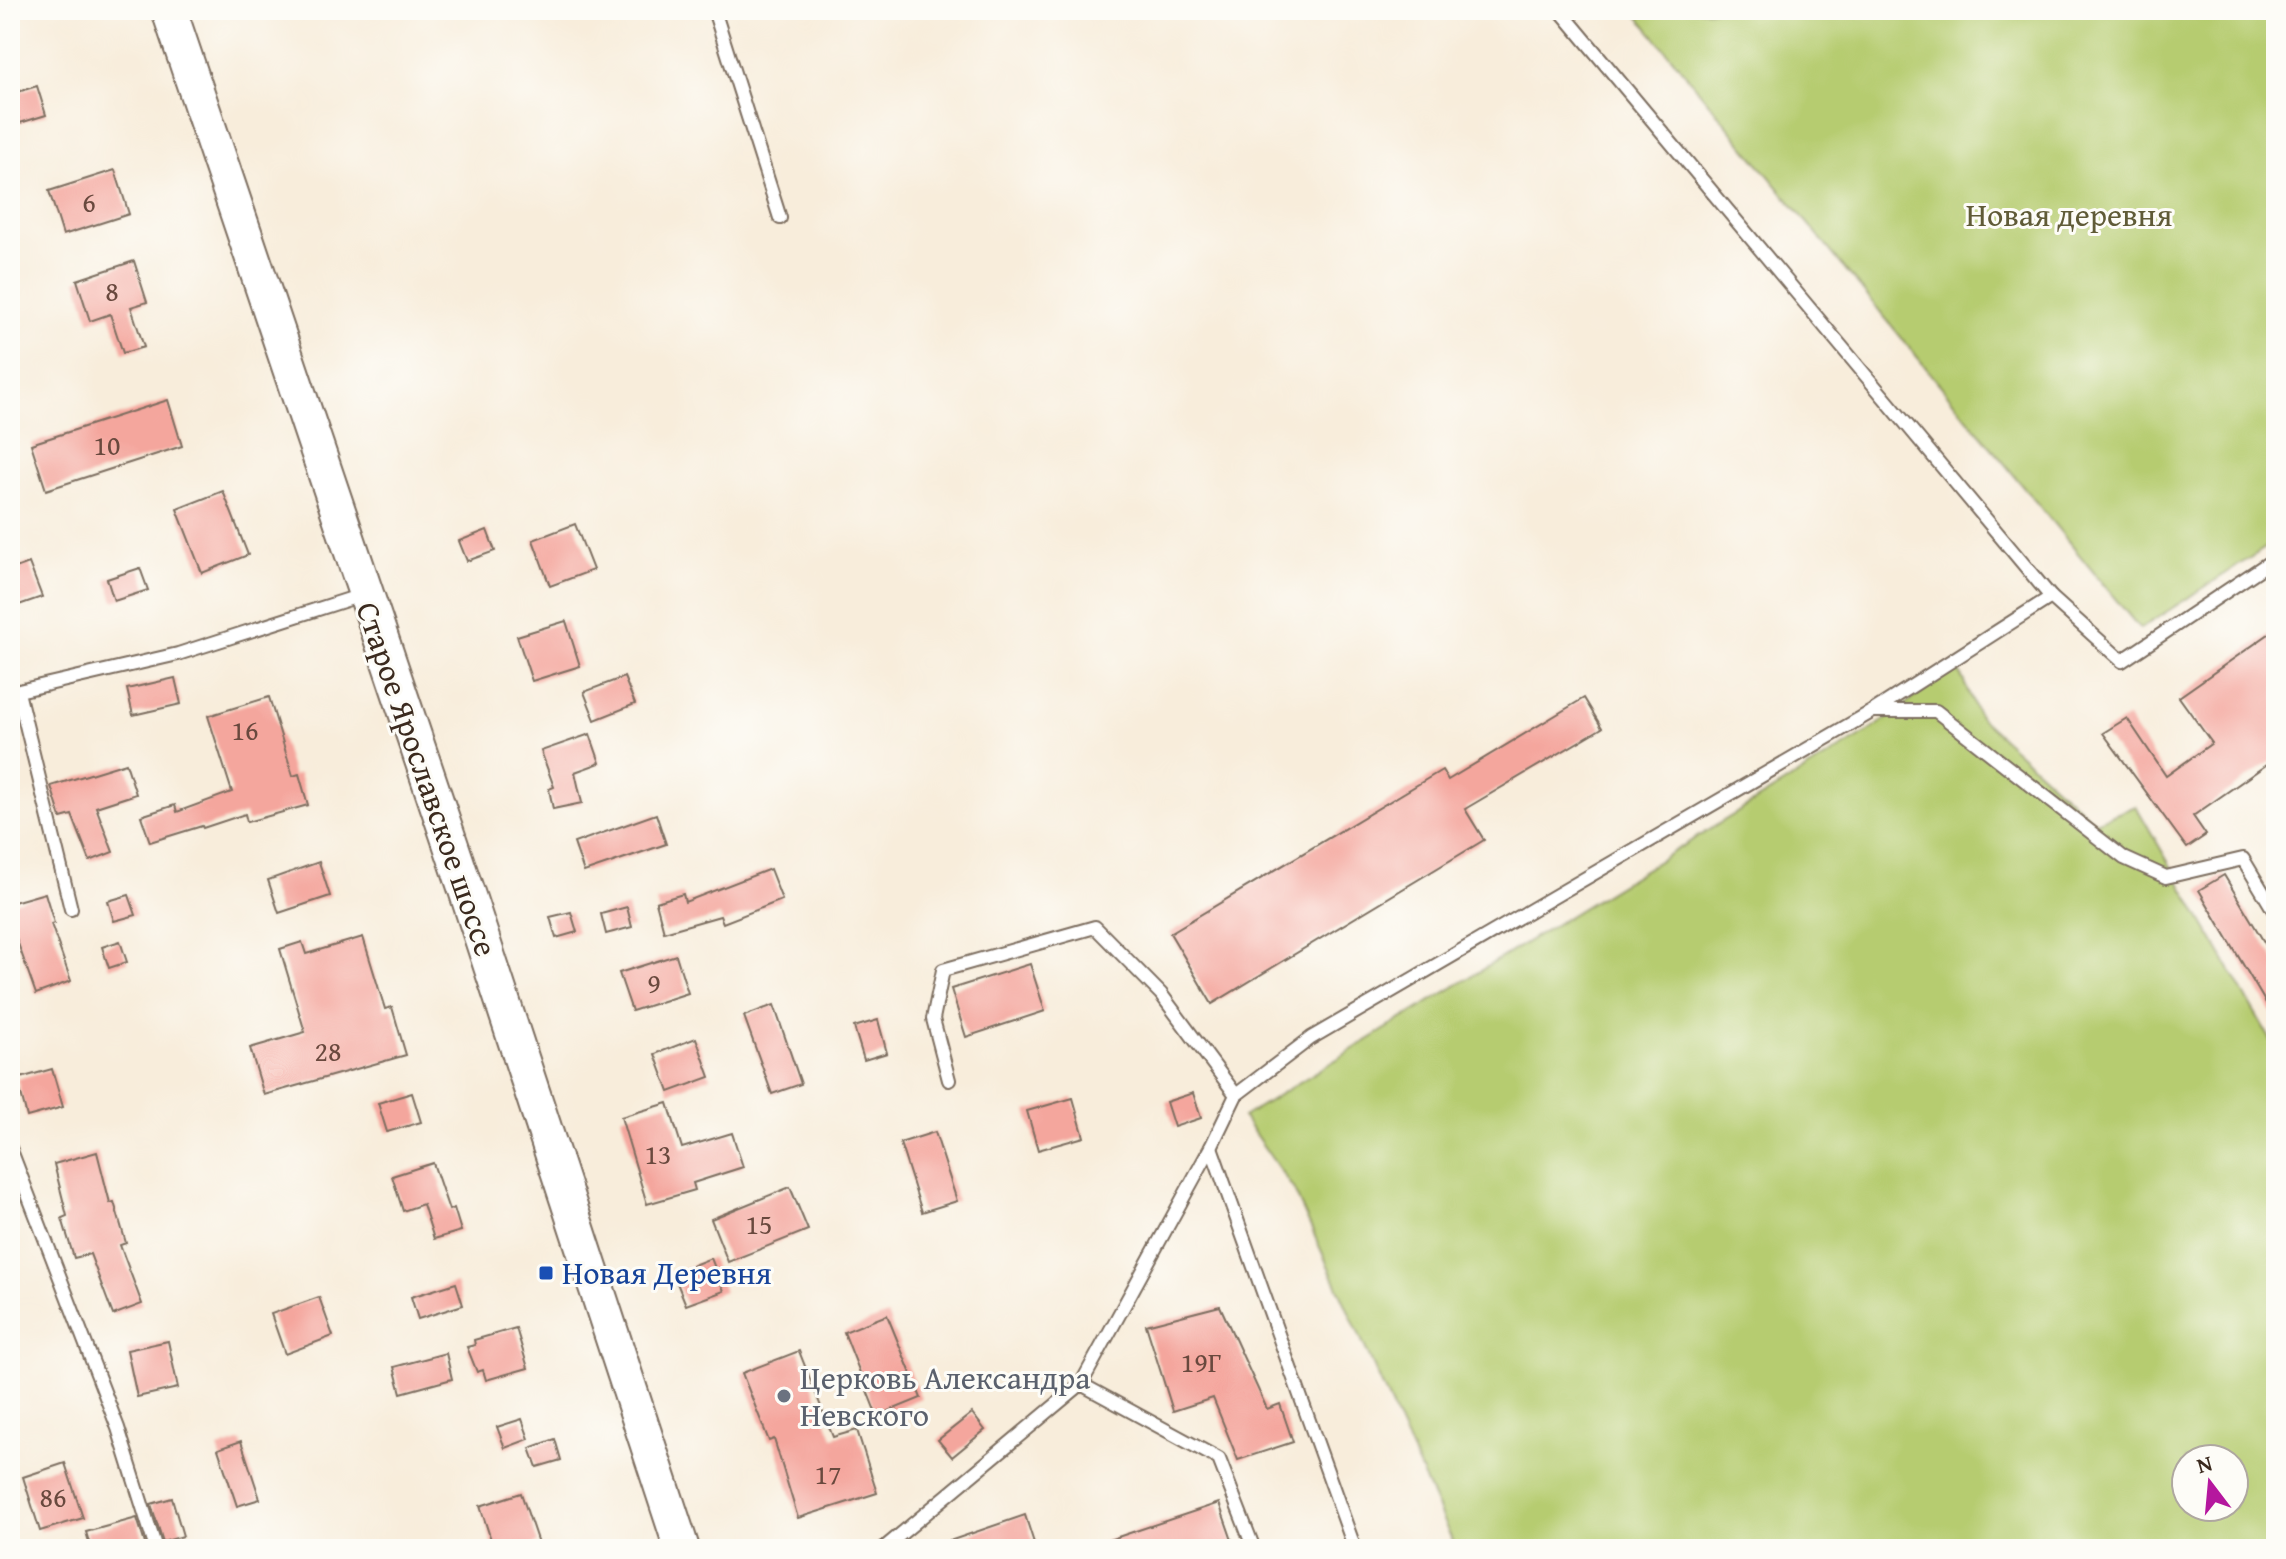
<svg xmlns="http://www.w3.org/2000/svg" width="2286" height="1559" viewBox="0 0 2286 1559" font-family="'Gentium Book Plus',serif">
<style>
.green{fill:#b6cc70;stroke:#787b47;stroke-width:2;fill-rule:evenodd}
.building{fill:#f4a69d}
.lines{fill:none;stroke-linecap:round;stroke-linejoin:round}
.lane-casing{stroke:#7d6e60;stroke-width:16}
.secondary-casing{stroke:#7d6e60;stroke-width:38}
.lane{stroke:#fff;stroke-width:12}
.secondary{stroke:#fff;stroke-width:34}
.transit-dot{fill:#1a4fb4;stroke:#fdfcf7;stroke-width:3}
.worship-dot{fill:#6b7280;stroke:#fdfcf7;stroke-width:3}
.labels{text-anchor:middle;stroke-width:6;stroke-linejoin:round;paint-order:stroke}
.number-label{font-size:28px;fill:#69493e}
.park-label{font-size:32px;fill:#605b37;stroke:#fdfcf7}
.street-label{font-size:32px;fill:#3b2a1e;stroke:#fdfcf7}
.transit-label{font-size:32px;fill:#164399;stroke:#fdfcf7;text-anchor:start}
.worship-label{font-size:32px;fill:#5b616d;stroke:#fdfcf7;text-anchor:start}
</style>
<rect width="100%" height="100%" fill="#fdfcf7"/>
<filter id="ink" filterUnits="userSpaceOnUse"><feTurbulence type="fractalNoise" baseFrequency=".0125" numOctaves="2"/><feDisplacementMap in="SourceGraphic" scale="16" xChannelSelector="R" yChannelSelector="G"/><feConvolveMatrix kernelMatrix="1 2 1 2 8 2 1 2 1" color-interpolation-filters="sRGB"/></filter>
<filter id="wash" filterUnits="userSpaceOnUse"><feTurbulence type="fractalNoise" baseFrequency=".006" numOctaves="4" result="noise"/><feDisplacementMap in="SourceGraphic" scale="32" xChannelSelector="R" yChannelSelector="G"/><feGaussianBlur stdDeviation="1.8" result="paint"/><feColorMatrix in="noise" values="0 0 0 0 0 0 0 0 0 0 0 0 0 0 0 0 0 1.4 0 .05"/><feComposite in="paint" operator="in"/></filter>
<g filter="url(#wash)">
<rect width="100%" height="100%" fill="#f8eddb"/>
<g class="green">
<path d="M 1633,10 L 2276,10 L 2276,541 L 2140,629 Z"/>
<path d="M 1957,666 L 1979,717 L 2095,822 L 2136,806 L 2276,1049 L 2276,1549 L 1456,1549 L 1294,1190 L 1243,1117 L 1871,730 ZM 2186,1459 L 2234,1459 L 2234,1507 L 2186,1507 Z"/>
</g>
<g id="blocks">
<g class="building">
<path d="M 37,86 L 46,115 L 20,123 L 11,94 Z"/>
<path d="M 115,170 L 129,214 L 63,235 L 49,191 Z"/>
<path d="M 134,261 L 147,302 L 131,307 L 144,347 L 123,353 L 110,314 L 90,321 L 77,280 Z"/>
<path d="M 168,400 L 182,446 L 46,490 L 31,444 Z"/>
<path d="M 223,491 L 248,555 L 202,573 L 177,509 Z"/>
<path d="M 575,524 L 593,570 L 550,586 L 533,540 Z"/>
<path d="M 487,530 L 495,551 L 467,561 L 459,541 Z"/>
<path d="M 29,563 L 42,597 L 10,608 L 10,570 Z"/>
<path d="M 140,568 L 148,590 L 114,601 L 107,579 Z"/>
<path d="M 566,621 L 580,666 L 532,681 L 517,636 Z"/>
<path d="M 2276,629 L 2276,758 L 2193,816 L 2206,835 L 2187,848 L 2103,733 L 2127,718 L 2166,776 L 2212,743 L 2179,697 Z"/>
<path d="M 624,677 L 635,704 L 595,720 L 584,692 Z"/>
<path d="M 175,678 L 181,704 L 133,715 L 127,689 Z"/>
<path d="M 269,697 L 293,776 L 299,774 L 308,805 L 247,822 L 245,814 L 203,828 L 202,826 L 150,842 L 141,816 L 175,805 L 177,812 L 232,792 L 208,716 Z"/>
<path d="M 1584,698 L 1602,728 L 1465,809 L 1484,840 L 1212,1004 L 1170,933 L 1442,770 L 1448,780 Z"/>
<path d="M 590,734 L 600,763 L 575,772 L 582,803 L 553,809 L 549,789 L 554,787 L 541,751 Z"/>
<path d="M 126,763 L 136,794 L 96,807 L 113,852 L 90,861 L 72,815 L 61,818 L 51,786 Z"/>
<path d="M 656,814 L 666,844 L 584,872 L 574,843 Z"/>
<path d="M 319,862 L 330,896 L 279,913 L 268,880 Z"/>
<path d="M 770,869 L 782,900 L 723,923 L 720,916 L 664,932 L 656,902 L 683,894 L 685,902 Z"/>
<path d="M 2224,875 L 2276,962 L 2276,1020 L 2199,890 Z"/>
<path d="M 45,893 L 54,923 L 51,924 L 71,981 L 36,994 L 15,935 L 10,937 L 10,903 Z"/>
<path d="M 129,895 L 136,915 L 114,921 L 108,901 Z"/>
<path d="M 627,907 L 632,927 L 606,934 L 601,914 Z"/>
<path d="M 571,912 L 577,932 L 556,938 L 550,917 Z"/>
<path d="M 363,937 L 385,1009 L 392,1007 L 406,1055 L 264,1095 L 250,1048 L 305,1032 L 280,949 L 302,942 L 306,954 Z"/>
<path d="M 120,941 L 127,962 L 109,968 L 102,947 Z"/>
<path d="M 676,955 L 688,993 L 632,1011 L 619,973 Z"/>
<path d="M 1030,964 L 1045,1011 L 966,1037 L 951,989 Z"/>
<path d="M 774,1005 L 801,1084 L 772,1094 L 744,1016 Z"/>
<path d="M 878,1020 L 887,1053 L 864,1060 L 854,1027 Z"/>
<path d="M 696,1038 L 710,1077 L 669,1092 L 655,1054 Z"/>
<path d="M 52,1069 L 63,1107 L 27,1117 L 17,1079 Z"/>
<path d="M 412,1093 L 421,1122 L 387,1132 L 378,1103 Z"/>
<path d="M 1193,1093 L 1201,1118 L 1174,1127 L 1166,1102 Z"/>
<path d="M 1073,1098 L 1084,1137 L 1038,1150 L 1027,1111 Z"/>
<path d="M 668,1103 L 682,1148 L 732,1133 L 743,1167 L 693,1183 L 695,1190 L 647,1204 L 621,1117 Z"/>
<path d="M 935,1132 L 957,1201 L 922,1212 L 900,1143 Z"/>
<path d="M 97,1152 L 110,1203 L 114,1202 L 126,1243 L 120,1245 L 142,1304 L 113,1315 L 90,1254 L 74,1258 L 62,1218 L 67,1216 L 54,1164 Z"/>
<path d="M 433,1163 L 449,1210 L 454,1208 L 461,1231 L 434,1239 L 423,1204 L 403,1211 L 392,1176 Z"/>
<path d="M 790,1187 L 808,1230 L 728,1262 L 711,1219 Z"/>
<path d="M 711,1258 L 724,1291 L 686,1305 L 673,1273 Z"/>
<path d="M 456,1283 L 463,1305 L 418,1319 L 411,1297 Z"/>
<path d="M 319,1297 L 333,1336 L 285,1354 L 271,1314 Z"/>
<path d="M 1220,1306 L 1267,1409 L 1280,1404 L 1293,1442 L 1238,1460 L 1213,1398 L 1173,1411 L 1146,1325 Z"/>
<path d="M 887,1315 L 921,1398 L 877,1416 L 844,1332 Z"/>
<path d="M 516,1328 L 528,1368 L 486,1380 L 483,1370 L 477,1372 L 467,1347 L 475,1345 L 474,1340 Z"/>
<path d="M 168,1341 L 178,1388 L 137,1397 L 127,1350 Z"/>
<path d="M 799,1351 L 833,1437 L 857,1430 L 877,1493 L 798,1518 L 774,1439 L 769,1441 L 742,1373 Z"/>
<path d="M 446,1353 L 452,1379 L 401,1393 L 394,1367 Z"/>
<path d="M 972,1413 L 985,1430 L 952,1457 L 938,1440 Z"/>
<path d="M 522,1419 L 529,1439 L 505,1448 L 497,1427 Z"/>
<path d="M 555,1439 L 561,1460 L 537,1467 L 530,1448 Z"/>
<path d="M 241,1441 L 260,1499 L 237,1506 L 218,1449 Z"/>
<path d="M 65,1463 L 83,1518 L 40,1531 L 23,1477 Z"/>
<path d="M 521,1493 L 538,1543 L 520,1549 L 494,1549 L 480,1506 Z"/>
<path d="M 172,1498 L 183,1536 L 163,1542 L 151,1504 Z"/>
<path d="M 1219,1503 L 1235,1549 L 1095,1549 L 1094,1545 Z"/>
<path d="M 1025,1515 L 1034,1543 L 1016,1549 L 935,1549 L 935,1546 Z"/>
<path d="M 137,1518 L 146,1547 L 91,1549 L 86,1532 Z"/>
</g>
</g>
</g>
<g filter="url(#ink)">
<use href="#blocks" fill-opacity="0" stroke="#7d6e60" stroke-width="2"/>
<g class="lines">
<defs>
<g id="lane">
<path d="M 714,10 L 780,218"/>
<path d="M 2051,597 L 2122,661 L 2276,558"/>
<path d="M 18,692 L 71,909"/>
<path d="M 10,693 L 178,654 L 365,594"/>
<path d="M 1873,711 L 1936,711 L 2124,858 L 2166,877 L 2243,859 L 2276,914"/>
<path d="M 949,1080 L 933,1019 L 943,970 L 1095,927 L 1161,994 L 1236,1095"/>
<path d="M 1211,1147 L 1355,1549"/>
<path d="M 10,1148 L 118,1428 L 156,1549"/>
<path d="M 1081,1384 L 1219,1459 L 1254,1549"/>
<path d="M 883,1549 L 1081,1384 L 1211,1147 L 1236,1095 L 1311,1038 L 1873,711 L 2051,597 L 1560,10"/>
</g>
<path id="secondary" d="M 169,10 L 467,893 L 682,1549"/>
</defs>
<use href="#lane" class="lane-casing"/>
<use href="#secondary" class="secondary-casing"/>
<use href="#lane" class="lane"/>
<use href="#secondary" class="secondary"/>
</g>
</g>
<rect class="transit-dot" x="538" y="1265" width="16" height="16" rx="4"/>
<circle class="worship-dot" cx="784" cy="1396" r="8"/>
<g class="labels">
<g class="number-label">
<text x="89" y="212">6</text>
<text x="112" y="301">8</text>
<text x="107" y="455">10</text>
<text x="245" y="740">16</text>
<text x="654" y="993">9</text>
<text x="328" y="1061">28</text>
<text x="658" y="1164">13</text>
<text x="759" y="1234">15</text>
<text x="1201" y="1372">19Г</text>
<text x="828" y="1484">17</text>
<text x="53" y="1507">86</text>
</g>
<g class="park-label">
<text x="2069" y="226">Новая деревня</text>
</g>
<g class="street-label">
<text transform="translate(427 779) rotate(71)" y="11">Старое Ярославское шоссе</text>
</g>
<g class="transit-label">
<text x="562" y="1284">Новая Деревня</text>
</g>
<g class="worship-label">
<text x="800" y="1389">Церковь Александра<tspan x="800" dy="37">Невского</tspan></text>
</g>
</g>
<rect width="2286" height="1559" fill="none" stroke="#fdfcf7" stroke-width="40"/>
<g transform="translate(2210 1483) rotate(344)"><circle r="38" fill="#fdfcf7" stroke="#afa8a0" stroke-width="2"/>
<path d="M0-6L14 30L0 20L-14 30Z" fill="#b5179e"/>
<text y="-12" font-size="22" font-weight="bold" text-anchor="middle" fill="#3b2a1e">N</text>
</g>
</svg>
